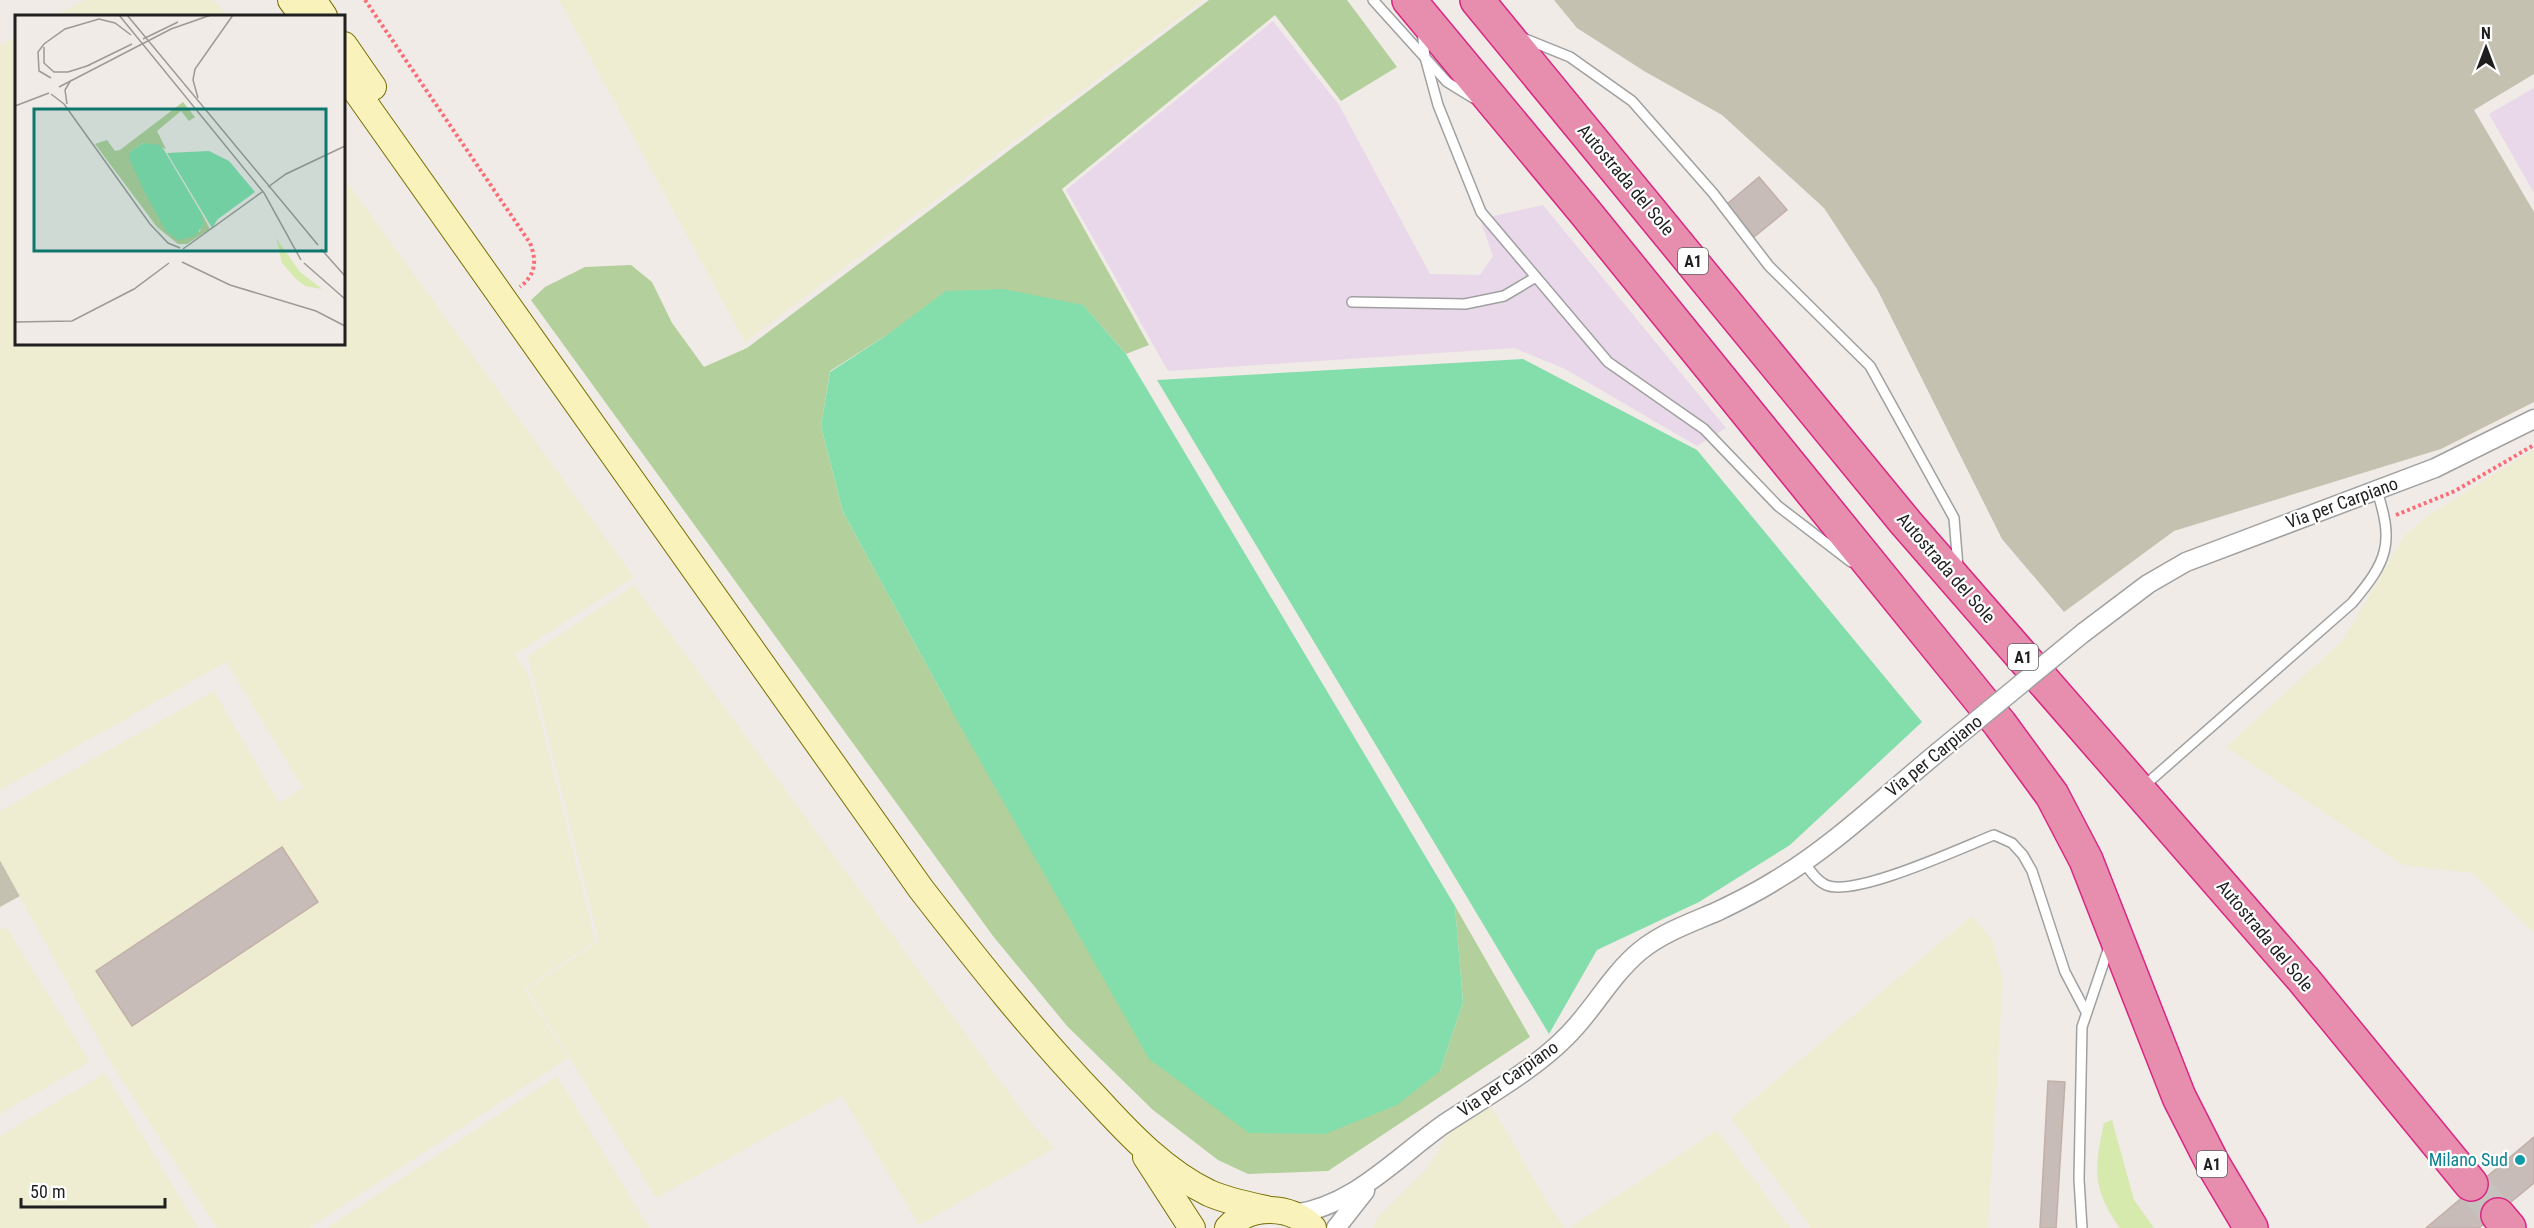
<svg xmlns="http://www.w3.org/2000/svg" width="2534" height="1228" viewBox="0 0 2534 1228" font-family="'Roboto Condensed',sans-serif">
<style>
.industrial{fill:#e9d8e9}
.construction{fill:#c5c1b1}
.farmland{fill:#eeecd1}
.grass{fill:#d5eaac}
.forest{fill:#b3cf9b}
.pitch{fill:#84deac}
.building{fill:#c8bcb9;stroke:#c2afa8;stroke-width:1.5}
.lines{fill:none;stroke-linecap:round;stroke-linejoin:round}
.motorway-tunnel{stroke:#c6c2be;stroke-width:33;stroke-dasharray:33 16;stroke-linecap:butt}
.service-casing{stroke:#a0a0a0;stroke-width:12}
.minor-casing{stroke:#a0a0a0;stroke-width:21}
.secondary-casing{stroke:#777005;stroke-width:28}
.motorway-casing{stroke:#da2683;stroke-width:36}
.path{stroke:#f96e77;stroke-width:4;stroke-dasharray:3 3;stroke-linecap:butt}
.service{stroke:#fff;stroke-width:9}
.minor{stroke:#fff;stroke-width:18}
.secondary{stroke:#f9f2ba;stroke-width:26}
.motorway{stroke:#e78eae;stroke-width:33}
.minor-bridge-casing{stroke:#a0a0a0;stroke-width:21;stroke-linecap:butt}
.minor-bridge{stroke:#fff;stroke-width:18}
.culture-dot{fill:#0f9aa8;stroke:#fff;stroke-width:2}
.labels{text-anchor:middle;stroke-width:4.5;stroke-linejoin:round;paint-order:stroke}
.shield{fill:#fff;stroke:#626262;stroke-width:1.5}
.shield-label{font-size:16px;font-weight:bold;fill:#1f1f1f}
.street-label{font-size:18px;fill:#1f1f1f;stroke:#fff}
.culture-label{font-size:18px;fill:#0d838f;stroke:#fff;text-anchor:end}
.inset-road{fill:none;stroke:#9c9996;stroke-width:1.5}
.view{fill:#0f766e;fill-opacity:0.15;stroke:#0f766e;stroke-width:3}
.inset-edge{fill:none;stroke:#1f1f1f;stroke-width:3}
</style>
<rect width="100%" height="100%" fill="#f0ebe6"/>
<g class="industrial">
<path d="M 1273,21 L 1339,105 L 1430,274 L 1480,275 L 1493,256 L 1480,219 L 1543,205 L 1726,428 L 1697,446 L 1565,369 L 1514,348 L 1168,371 L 1066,190 Z"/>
<path d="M 2534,88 L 2534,193 L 2489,114 Z"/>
</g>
<g class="construction">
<path d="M 1554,0 L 2534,0 L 2534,74 L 2474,110 L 2534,212 L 2534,402 L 2441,449 L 2174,531 L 2064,612 L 2002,539 L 1877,289 L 1824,208 L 1722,115 L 1644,71 L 1577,28 Z"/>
<path d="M 0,860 L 20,896 L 0,907 Z"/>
</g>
<g class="farmland">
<path d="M 85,0 L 209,0 L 216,2 L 227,16 L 54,16 Z"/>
<path d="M 559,0 L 1203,0 L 745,342 Z"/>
<path d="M 16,37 L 16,344 L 344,344 L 344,178 L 634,577 L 515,654 L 530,679 L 595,941 L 524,989 L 568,1058 L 309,1228 L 217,1228 L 108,1058 L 0,860 L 0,811 L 214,691 L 279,803 L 303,788 L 226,662 L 0,790 L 0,45 Z"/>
<path d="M 2534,449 L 2534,933 L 2472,873 L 2403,865 L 2226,747 L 2343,640 L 2405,535 L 2426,517 Z"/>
<path d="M 634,585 L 1032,1124 L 1055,1148 L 919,1225 L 842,1096 L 656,1198 L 527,989 L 599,941 L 528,656 Z"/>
<path d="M 1972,916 L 1992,939 L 2003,980 L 1988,1228 L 1811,1228 L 1731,1118 Z"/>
<path d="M 6,927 L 90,1062 L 0,1114 L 0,930 Z"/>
<path d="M 105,1073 L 198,1228 L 0,1228 L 0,1136 Z"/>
<path d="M 557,1076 L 649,1228 L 327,1228 Z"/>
<path d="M 1492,1107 L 1549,1206 L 1565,1228 L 1373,1228 L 1377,1218 L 1425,1171 L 1450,1131 Z"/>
<path d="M 1717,1130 L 1790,1228 L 1569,1228 Z"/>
</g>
<path class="grass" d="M 2112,1120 L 2134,1200 L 2154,1228 L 2120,1228 C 2092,1189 2094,1169 2104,1123 Z"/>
<path class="forest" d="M 1209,0 L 1347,0 L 1397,67 L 1341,101 L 1275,15 L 1062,189 L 1149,345 L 1126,354 L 1083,305 L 887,335 L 830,371 L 821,426 L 843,512 L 949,706 L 1440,1071 L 1463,1002 L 1455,906 L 1530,1037 L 1328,1171 L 1248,1174 L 1218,1160 L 1153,1110 L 1067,1026 L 993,936 L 531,300 L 545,287 L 585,267 L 631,265 L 652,282 L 672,323 L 704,367 L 747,348 Z"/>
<g class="pitch">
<path d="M 1003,289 L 1083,305 L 1126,354 L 1455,906 L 1463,1002 L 1440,1071 L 1397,1105 L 1325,1134 L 1249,1133 L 1149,1059 L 949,706 L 843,512 L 821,426 L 830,372 L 887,335 L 946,291 Z"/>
<path d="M 1523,359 L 1697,450 L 1922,722 L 1790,845 L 1699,902 L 1597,950 L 1549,1034 L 1157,380 Z"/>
</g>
<g class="building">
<path d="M 1759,177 L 1787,210 L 1754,237 L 1727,204 Z"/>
<path d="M 282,847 L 318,902 L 132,1026 L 96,971 Z"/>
<path d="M 2048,1081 L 2065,1082 L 2056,1228 L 2040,1228 Z"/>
<path d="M 2534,1137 L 2534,1183 L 2479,1228 L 2426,1228 Z"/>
</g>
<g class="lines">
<path class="motorway-tunnel" d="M 2471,1184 L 2498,1215"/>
<defs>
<g id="service">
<path d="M 1373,0 L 1447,82 L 1473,98"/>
<path d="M 1422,31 L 1425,57 L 1438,105 L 1481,212 L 1608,362 L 1704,429 L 1778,506 L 1851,562"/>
<path d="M 1523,38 L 1570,57 L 1632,101 L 1713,193 L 1769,266 L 1870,366 L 1954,518 L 1958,567"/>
<path d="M 1352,302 L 1465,304 L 1504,296 L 1536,277"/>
<path d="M 2144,786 L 2352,603 C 2388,561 2394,543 2377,491"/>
<path d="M 1804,862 C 1810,871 1817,881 1826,885 C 1854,898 1963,847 1994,835 L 2012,843 L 2023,855 L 2032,871 L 2065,972 L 2086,1012"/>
<path d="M 2082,1228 L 2079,1179 L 2082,1027 L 2110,944"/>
</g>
<g id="minor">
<path d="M 2083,633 L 2148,584 L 2186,562 L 2435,468 L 2534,419"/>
<path d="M 1294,1214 C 1354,1206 1397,1157 1444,1124 C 1482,1099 1535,1069 1566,1037 C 1593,1011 1610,976 1640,951 C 1662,933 1690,923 1716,912 C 1737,902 1757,892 1776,880 C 1832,847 1886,795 1937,753"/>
<path d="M 1336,1228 L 1365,1191"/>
</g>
<g id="secondary">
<path d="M 291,0 L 303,16"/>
<path d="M 313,0 L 324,16"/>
<path d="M 344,45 L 373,87"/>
<path d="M 344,74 L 921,889 C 977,961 1034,1033 1097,1099 C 1129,1134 1165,1172 1209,1193 C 1227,1201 1247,1205 1266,1209"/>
<path d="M 1146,1157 L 1192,1228"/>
<path d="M 1228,1228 C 1250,1203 1291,1205 1313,1228"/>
</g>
<g id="motorway">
<path d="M 1409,0 L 1585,212 L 2000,724 L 2052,795 L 2086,860 L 2179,1097 L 2213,1164 L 2251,1228"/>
<path d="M 1477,0 L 1906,523 L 2303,979 L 2471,1184"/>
<path d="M 2498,1215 L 2509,1228"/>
</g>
</defs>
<use href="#service" class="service-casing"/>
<use href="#minor" class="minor-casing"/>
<use href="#secondary" class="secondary-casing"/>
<use href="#motorway" class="motorway-casing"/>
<g class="path">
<path d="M 365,0 L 530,243 C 537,261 536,274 520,287"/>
<path d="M 2396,515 L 2455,491 L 2534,445"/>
</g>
<use href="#service" class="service"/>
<use href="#minor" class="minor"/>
<use href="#secondary" class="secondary"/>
<use href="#motorway" class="motorway"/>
<defs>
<path id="minor-bridge" d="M 1937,753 L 2083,633"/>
</defs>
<use href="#minor-bridge" class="minor-bridge-casing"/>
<use href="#minor-bridge" class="minor-bridge"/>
</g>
<circle class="culture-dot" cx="2520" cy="1160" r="6"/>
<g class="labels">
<g class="shield">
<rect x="1678" y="248" width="30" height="26" rx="4.5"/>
<rect x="2008" y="644" width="30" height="26" rx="4.5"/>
<rect x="2197" y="1151" width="30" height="26" rx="4.5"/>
</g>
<g class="shield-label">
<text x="1693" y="267">A1</text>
<text x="2023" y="663">A1</text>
<text x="2212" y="1170">A1</text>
</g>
<g class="street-label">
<text transform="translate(1626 180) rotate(50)" y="6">Autostrada del Sole</text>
<text transform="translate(2342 503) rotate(-20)" y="6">Via per Carpiano</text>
<text transform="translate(1946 568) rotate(49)" y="6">Autostrada del Sole</text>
<text transform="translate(1934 756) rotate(-39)" y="6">Via per Carpiano</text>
<text transform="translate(2265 936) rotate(50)" y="6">Autostrada del Sole</text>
<text transform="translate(1508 1079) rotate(-35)" y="6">Via per Carpiano</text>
</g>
<g class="culture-label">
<text x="2508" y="1166">Milano Sud</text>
</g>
</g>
<g transform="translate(15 15)">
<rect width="330" height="330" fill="#f0ebe6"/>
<path d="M 261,223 L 285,257 L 307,274 L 290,271 L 281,264 L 267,248 Z" fill="#d5eaac"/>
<path d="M 168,87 L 180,102 L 174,106 L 166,96 L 142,116 L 151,134 L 128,128 L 115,137 L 185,217 L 187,199 L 195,214 L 172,229 L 163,229 L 142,212 L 80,129 L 92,125 L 100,136 L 105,135 Z" fill="#b3cf9b"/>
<path d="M 128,128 L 144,130 L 149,135 L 187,199 L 188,210 L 180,221 L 163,225 L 151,216 L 129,176 L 114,143 L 115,137 ZM 194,136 L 214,146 L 240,177 L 203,204 L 197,213 L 152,138 Z" fill="#84deac"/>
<path class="inset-road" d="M 104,0 L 249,178 L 286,245M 112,0 L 303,230M 128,24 L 163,7M 29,32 L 29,48 L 39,57 L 53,57 L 75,50M 72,51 L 117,29M 36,63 L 24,56 L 23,37 L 29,29 L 50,14 L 84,4 L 100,8 L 116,20M 44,72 L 156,14 L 196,0M 36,79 L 49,89 L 135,209 L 153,228 L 165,233M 183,83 L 178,65 L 180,54 L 218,0M 52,89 L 50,75 L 56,65M 0,91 L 34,78M 253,172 L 271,159 L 330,131M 168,234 L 247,177M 306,234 L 330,261M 167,247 L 215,270 L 301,296 L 330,311M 289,248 L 330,284M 0,307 L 57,306 L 119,274 L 154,248"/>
<path class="view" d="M 19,94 L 311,94 L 311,236 L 19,236 Z"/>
<rect width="330" height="330" class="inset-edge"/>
</g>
<g transform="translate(2486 48)" stroke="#ffffff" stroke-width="4.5" paint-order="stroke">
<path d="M0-4.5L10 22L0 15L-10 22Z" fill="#1f1f1f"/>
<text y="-9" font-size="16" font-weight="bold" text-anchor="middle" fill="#1f1f1f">N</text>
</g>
<path d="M21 1198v9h144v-9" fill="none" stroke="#1f1f1f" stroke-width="3"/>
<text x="30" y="1198" font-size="18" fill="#1f1f1f" stroke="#ffffff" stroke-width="4.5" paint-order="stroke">50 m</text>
</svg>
